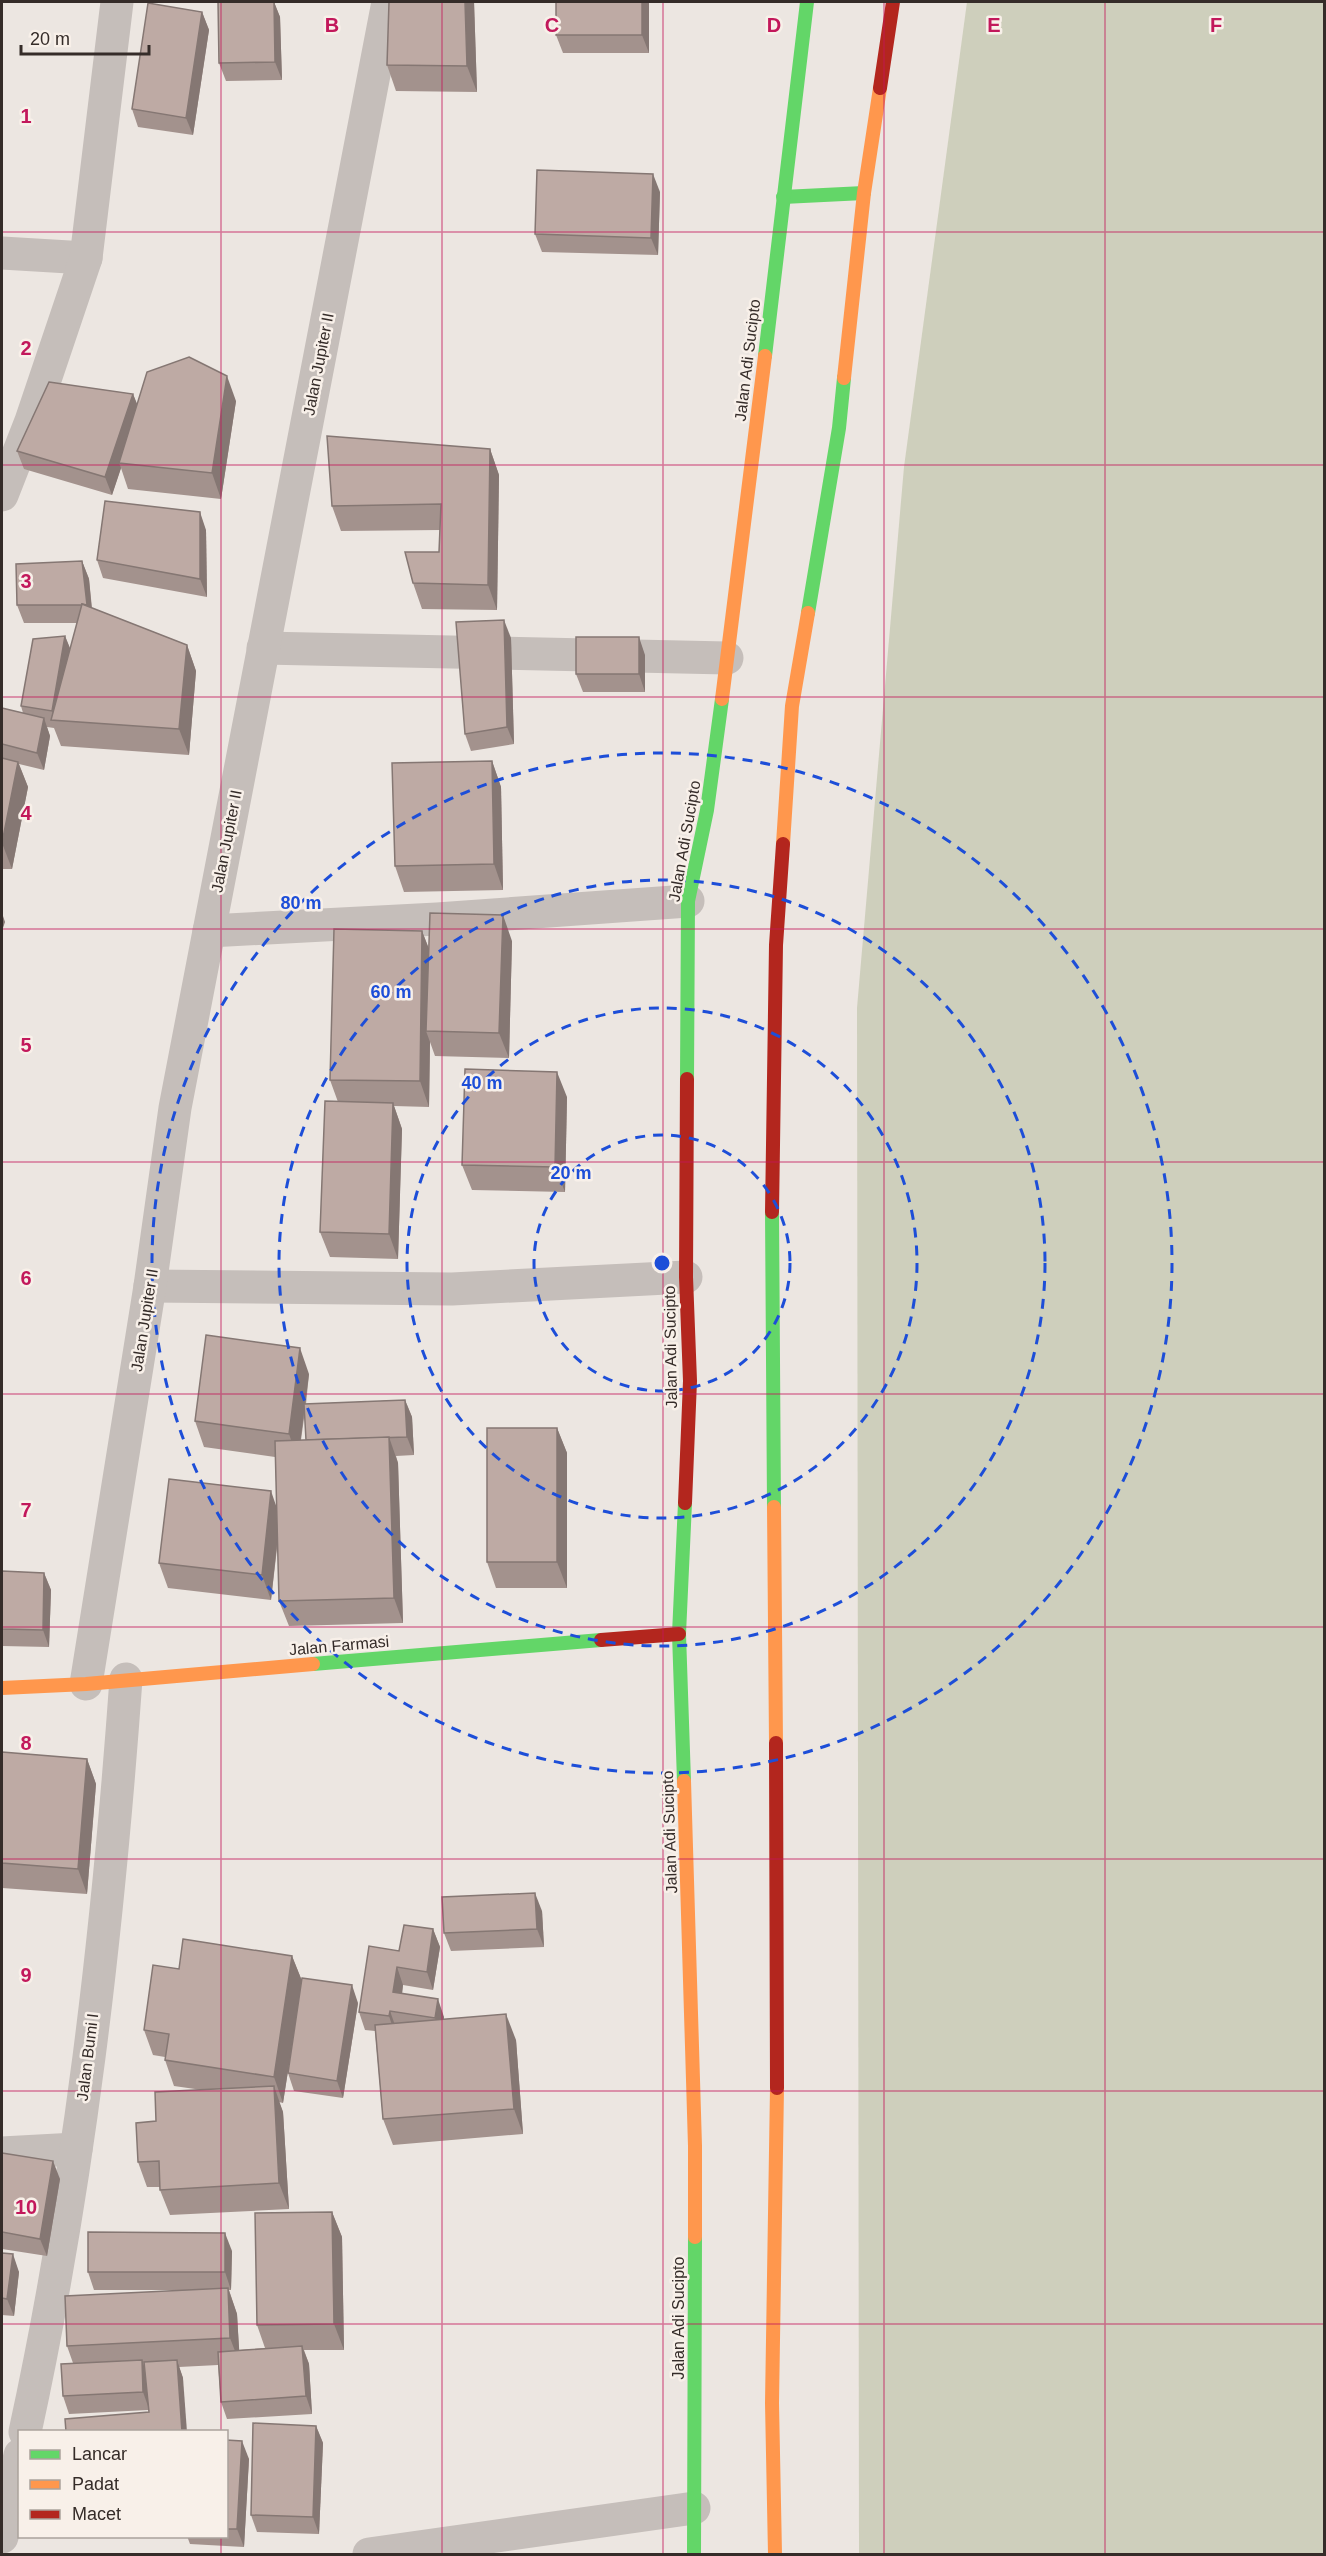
<svg xmlns="http://www.w3.org/2000/svg" width="1326" height="2556" viewBox="0 0 1326 2556" font-family="Helvetica,sans-serif">
<style>
.green{fill:#cecfbc}
.lines{fill:none;stroke-linecap:round;stroke-linejoin:round}
.street{stroke:#c5beba;stroke-width:33}
.fast{stroke:#63d668;stroke-width:14}
.slow{stroke:#ff974d;stroke-width:14}
.jam{stroke:#b3261e;stroke-width:14}
.wall{fill:#a3928d;fill-rule:evenodd}
.shaded-wall{fill:#857773}
.building{fill:#beaaa4;stroke:#857773;stroke-width:1.5}
.grid{fill:none;stroke:#c2185b;stroke-width:1.5;stroke-opacity:0.55}
.ring{fill:none;stroke:#1d4ed8;stroke-width:3;stroke-dasharray:10 8}
.labels{text-anchor:middle;stroke-width:5;stroke-linejoin:round;paint-order:stroke}
.street-label{font-size:16px;fill:#352c29;stroke:#f8f0e9}
.grid-label{font-size:20px;text-anchor:middle;font-weight:bold;fill:#c2185b;stroke:#f8f0e9;stroke-width:5;stroke-linejoin:round;paint-order:stroke}
.centre{fill:#1d4ed8;stroke:#f8f0e9;stroke-width:3}
.ring-label{font-size:18px;text-anchor:middle;font-weight:bold;fill:#1d4ed8;stroke:#f8f0e9;stroke-width:5;stroke-linejoin:round;paint-order:stroke}
</style>
<rect width="100%" height="100%" fill="#ece6e1"/>
<path class="green" d="M 967,2 L 1324,2 L 1324,2554 L 859,2554 L 857,1008 L 904,467 Z"/>
<g class="lines">
<g class="street">
<path d="M 2,253 L 86,258"/>
<path d="M 2,495 L 31,421 L 86,258 L 117,2"/>
<path d="M 263,648 L 727,658"/>
<path d="M 209,931 L 437,919 L 688,901"/>
<path d="M 150,1286 L 452,1289 L 686,1277"/>
<path d="M 86,1684 L 150,1286 L 175,1108 L 388,2"/>
<path d="M 2,2153 L 76,2149"/>
<path d="M 25,2432 C 79,2184 108,1931 126,1679"/>
<path d="M 2,2537 L 20,2455"/>
<path d="M 369,2554 L 694,2508"/>
</g>
<g class="fast">
<path d="M 783,197 L 864,193"/>
<path d="M 765,356 L 807,2"/>
<path d="M 808,613 L 839,428 L 844,378"/>
<path d="M 687,1079 L 688,901 L 707,810 L 722,699"/>
<path d="M 772,1212 L 774,1507"/>
<path d="M 313,1664 L 601,1640"/>
<path d="M 684,1781 L 679,1634 L 685,1503"/>
<path d="M 694,2554 L 695,2237"/>
</g>
<g class="slow">
<path d="M 844,378 L 864,193 L 880,88"/>
<path d="M 722,699 L 765,356"/>
<path d="M 783,844 L 792,706 L 808,613"/>
<path d="M 774,1507 L 776,1743"/>
<path d="M 2,1688 L 86,1684 L 313,1664"/>
<path d="M 684,1781 L 695,2146 L 695,2237"/>
<path d="M 775,2554 L 772,2403 L 777,2088"/>
</g>
<g class="jam">
<path d="M 880,88 L 893,2"/>
<path d="M 772,1212 L 776,945 L 783,844"/>
<path d="M 685,1503 L 690,1381 L 686,1277 L 687,1079"/>
<path d="M 601,1640 L 679,1634"/>
<path d="M 776,1743 L 777,2088"/>
</g>
</g>
<g class="wall">
<path d="M 218,2 L 274,2 L 280,17 L 282,80 L 226,81 L 219,63 Z"/>
<path d="M 474,2 L 477,92 L 396,91 L 387,65 Z"/>
<path d="M 649,2 L 649,53 L 563,53 L 556,35 Z"/>
<path d="M 202,12 L 209,30 L 193,135 L 138,127 L 132,109 Z"/>
<path d="M 660,192 L 658,255 L 542,252 L 535,234 Z"/>
<path d="M 133,394 L 137,405 L 236,401 L 221,499 L 128,489 L 121,468 L 112,495 L 24,469 L 17,451 Z"/>
<path d="M 490,449 L 499,475 L 497,610 L 422,609 L 413,583 L 439,552 L 440,530 L 341,531 L 332,506 Z"/>
<path d="M 206,530 L 207,597 L 103,578 L 97,560 Z"/>
<path d="M 82,561 L 89,579 L 92,608 L 187,645 L 196,671 L 189,755 L 61,746 L 54,728 L 47,727 L 50,736 L 44,770 L 19,764 L 28,787 L 12,869 L 2,869 L 2,708 L 23,713 L 21,706 L 65,636 L 70,649 L 77,623 L 24,623 L 17,605 Z"/>
<path d="M 511,638 L 514,744 L 471,751 L 465,734 Z"/>
<path d="M 645,655 L 645,692 L 583,692 L 576,674 Z"/>
<path d="M 492,761 L 501,787 L 503,890 L 404,892 L 395,866 Z"/>
<path d="M 422,931 L 429,949 L 512,941 L 509,1058 L 435,1056 L 430,1042 L 429,1107 L 394,1106 L 402,1129 L 398,1259 L 330,1257 L 320,1232 L 338,1102 L 330,1080 Z"/>
<path d="M 567,1097 L 565,1192 L 472,1190 L 462,1165 Z"/>
<path d="M 309,1374 L 306,1404 L 405,1400 L 412,1417 L 414,1455 L 396,1456 L 398,1463 L 403,1623 L 289,1626 L 279,1601 L 278,1540 L 271,1600 L 168,1588 L 159,1563 L 277,1508 L 275,1457 L 204,1447 L 195,1421 ZM 305,1411 L 306,1440 L 301,1440 Z"/>
<path d="M 557,1428 L 567,1453 L 567,1588 L 496,1588 L 487,1562 Z"/>
<path d="M 2,1571 L 44,1573 L 51,1590 L 49,1647 L 2,1646 Z"/>
<path d="M 2,1752 L 87,1759 L 96,1784 L 87,1894 L 2,1888 Z"/>
<path d="M 542,1911 L 544,1947 L 451,1951 L 444,1933 Z"/>
<path d="M 433,1929 L 440,1947 L 433,1990 L 403,1985 L 402,1994 L 444,2017 L 444,2019 L 516,2040 L 523,2134 L 393,2145 L 383,2119 L 375,2031 L 365,2030 L 359,2012 L 399,1951 Z"/>
<path d="M 292,1956 L 302,1981 L 283,2103 L 279,2102 L 283,2112 L 289,2209 L 170,2215 L 160,2190 L 160,2187 L 147,2187 L 138,2162 L 156,2121 L 202,2090 L 174,2086 L 165,2060 L 165,2057 L 153,2055 L 144,2030 L 179,1969 Z"/>
<path d="M 358,2003 L 343,2098 L 294,2091 L 288,2073 Z"/>
<path d="M 2,2153 L 60,2179 L 47,2256 L 2,2249 Z"/>
<path d="M 332,2212 L 342,2237 L 344,2350 L 304,2350 L 309,2364 L 312,2414 L 227,2419 L 221,2402 L 218,2365 L 179,2367 L 183,2378 L 148,2410 L 69,2414 L 63,2396 L 73,2363 L 67,2346 L 184,2290 L 94,2290 L 88,2272 L 232,2251 L 231,2290 L 229,2290 L 237,2314 L 239,2350 L 265,2348 L 257,2325 Z"/>
<path d="M 2,2253 L 19,2272 L 14,2316 L 2,2315 Z"/>
<path d="M 316,2426 L 323,2443 L 319,2534 L 257,2532 L 251,2515 Z"/>
<path d="M 226,2440 L 249,2459 L 244,2547 L 190,2544 L 187,2536 L 226,2536 Z"/>
</g>
<g class="shaded-wall">
<path d="M 274,2 L 280,17 L 282,80 L 275,62 Z"/>
<path d="M 465,2 L 474,2 L 477,92 L 467,66 Z"/>
<path d="M 642,2 L 649,2 L 649,53 L 642,35 Z"/>
<path d="M 202,12 L 209,30 L 193,135 L 186,118 Z"/>
<path d="M 653,174 L 660,192 L 658,255 L 651,238 Z"/>
<path d="M 227,376 L 236,401 L 221,499 L 212,473 Z"/>
<path d="M 133,394 L 140,411 L 119,463 L 121,468 L 112,495 L 105,477 Z"/>
<path d="M 490,449 L 499,475 L 497,610 L 488,585 Z"/>
<path d="M 200,512 L 206,530 L 207,597 L 200,579 Z"/>
<path d="M 82,561 L 89,579 L 93,623 L 87,605 Z"/>
<path d="M 504,620 L 511,638 L 514,744 L 507,727 Z"/>
<path d="M 65,636 L 72,653 L 55,720 L 52,711 Z"/>
<path d="M 639,637 L 645,655 L 645,692 L 639,674 Z"/>
<path d="M 187,645 L 196,671 L 189,755 L 179,729 Z"/>
<path d="M 44,718 L 50,736 L 44,770 L 37,753 Z"/>
<path d="M 492,761 L 501,787 L 503,890 L 494,864 Z"/>
<path d="M 18,762 L 28,787 L 12,869 L 2,843 Z"/>
<path d="M 2,913 L 5,922 L 2,931 Z"/>
<path d="M 503,915 L 512,941 L 509,1058 L 499,1033 Z"/>
<path d="M 422,931 L 432,957 L 426,1031 L 430,1042 L 429,1107 L 420,1081 Z"/>
<path d="M 557,1072 L 567,1097 L 565,1192 L 555,1167 Z"/>
<path d="M 393,1103 L 402,1129 L 398,1259 L 389,1234 Z"/>
<path d="M 300,1348 L 309,1374 L 298,1460 L 289,1434 Z"/>
<path d="M 405,1400 L 412,1417 L 414,1455 L 407,1437 Z"/>
<path d="M 557,1428 L 567,1453 L 567,1588 L 557,1562 Z"/>
<path d="M 389,1437 L 398,1463 L 403,1623 L 394,1598 Z"/>
<path d="M 271,1491 L 280,1517 L 271,1600 L 262,1575 Z"/>
<path d="M 44,1573 L 51,1590 L 49,1647 L 43,1630 Z"/>
<path d="M 87,1759 L 96,1784 L 87,1894 L 78,1869 Z"/>
<path d="M 535,1893 L 542,1911 L 544,1947 L 537,1929 Z"/>
<path d="M 433,1929 L 440,1947 L 433,1990 L 427,1972 Z"/>
<path d="M 292,1956 L 302,1981 L 283,2103 L 274,2077 Z"/>
<path d="M 397,1967 L 403,1985 L 400,2010 L 393,1992 Z"/>
<path d="M 352,1985 L 358,2003 L 343,2098 L 337,2081 Z"/>
<path d="M 438,1999 L 444,2017 L 442,2036 L 435,2018 Z"/>
<path d="M 390,2011 L 396,2028 L 395,2034 L 389,2016 Z"/>
<path d="M 506,2014 L 516,2040 L 523,2134 L 514,2109 Z"/>
<path d="M 274,2086 L 283,2112 L 289,2209 L 279,2183 Z"/>
<path d="M 53,2161 L 60,2179 L 47,2256 L 40,2239 Z"/>
<path d="M 332,2212 L 342,2237 L 344,2350 L 334,2324 Z"/>
<path d="M 225,2233 L 232,2251 L 231,2290 L 225,2272 Z"/>
<path d="M 13,2254 L 19,2272 L 14,2316 L 7,2299 Z"/>
<path d="M 228,2288 L 237,2314 L 240,2364 L 230,2338 Z"/>
<path d="M 302,2346 L 309,2364 L 312,2414 L 306,2396 Z"/>
<path d="M 142,2360 L 148,2378 L 149,2409 L 143,2392 Z"/>
<path d="M 177,2360 L 183,2378 L 187,2432 L 182,2432 Z"/>
<path d="M 316,2426 L 323,2443 L 319,2534 L 313,2517 Z"/>
<path d="M 242,2441 L 249,2459 L 244,2547 L 237,2529 Z"/>
</g>
<g class="building">
<path d="M 218,2 L 274,2 L 275,62 L 219,63 Z"/>
<path d="M 389,2 L 465,2 L 467,66 L 387,65 Z"/>
<rect x="556" y="2" width="86" height="33"/>
<path d="M 148,3 L 202,12 L 186,118 L 132,109 Z"/>
<path d="M 537,170 L 653,174 L 651,238 L 535,234 Z"/>
<path d="M 189,357 L 227,376 L 212,473 L 119,463 L 147,372 Z"/>
<path d="M 49,382 L 133,394 L 105,477 L 17,451 Z"/>
<path d="M 327,436 L 490,449 L 488,585 L 413,583 L 405,552 L 439,552 L 441,504 L 332,506 Z"/>
<path d="M 105,501 L 200,512 L 200,579 L 97,560 Z"/>
<path d="M 82,561 L 87,605 L 82,604 L 82,605 L 17,605 L 16,564 Z"/>
<path d="M 82,604 L 187,645 L 179,729 L 51,720 Z"/>
<path d="M 504,620 L 507,727 L 465,734 L 456,622 Z"/>
<path d="M 65,636 L 52,711 L 21,706 L 33,639 Z"/>
<rect x="576" y="637" width="63" height="37"/>
<path d="M 2,708 L 44,718 L 37,753 L 2,744 Z"/>
<path d="M 2,758 L 18,762 L 2,843 Z"/>
<path d="M 492,761 L 494,864 L 395,866 L 392,763 Z"/>
<path d="M 430,913 L 503,915 L 499,1033 L 426,1031 Z"/>
<path d="M 334,929 L 422,931 L 420,1081 L 330,1080 Z"/>
<path d="M 465,1069 L 557,1072 L 555,1167 L 462,1165 Z"/>
<path d="M 325,1101 L 393,1103 L 389,1234 L 320,1232 Z"/>
<path d="M 206,1335 L 300,1348 L 289,1434 L 195,1421 Z"/>
<path d="M 405,1400 L 407,1437 L 306,1440 L 304,1404 Z"/>
<rect x="487" y="1428" width="70" height="134"/>
<path d="M 389,1437 L 394,1598 L 279,1601 L 275,1441 Z"/>
<path d="M 169,1479 L 271,1491 L 262,1575 L 159,1563 Z"/>
<path d="M 2,1571 L 44,1573 L 43,1630 L 2,1629 Z"/>
<path d="M 2,1752 L 87,1759 L 78,1869 L 2,1863 Z"/>
<path d="M 535,1893 L 537,1929 L 444,1933 L 442,1897 Z"/>
<path d="M 404,1925 L 433,1929 L 427,1972 L 397,1967 L 393,1992 L 438,1999 L 435,2018 L 390,2011 L 389,2016 L 359,2012 L 369,1946 L 399,1951 Z"/>
<path d="M 183,1939 L 292,1956 L 274,2077 L 165,2060 L 169,2034 L 144,2030 L 153,1965 L 179,1969 Z"/>
<path d="M 302,1978 L 352,1985 L 337,2081 L 288,2073 Z"/>
<path d="M 506,2014 L 514,2109 L 383,2119 L 375,2025 Z"/>
<path d="M 274,2086 L 279,2183 L 160,2190 L 159,2161 L 138,2162 L 136,2123 L 156,2121 L 155,2092 Z"/>
<path d="M 2,2153 L 53,2161 L 40,2239 L 2,2232 Z"/>
<path d="M 332,2212 L 334,2324 L 257,2325 L 255,2213 Z"/>
<path d="M 88,2232 L 225,2233 L 225,2272 L 88,2272 Z"/>
<path d="M 2,2253 L 13,2254 L 7,2299 L 2,2298 Z"/>
<path d="M 228,2288 L 230,2338 L 67,2346 L 65,2296 Z"/>
<path d="M 302,2346 L 306,2396 L 221,2402 L 218,2352 Z"/>
<path d="M 142,2360 L 143,2392 L 63,2396 L 61,2364 Z"/>
<path d="M 177,2360 L 182,2432 L 66,2432 L 65,2419 L 149,2412 L 144,2362 Z"/>
<path d="M 253,2423 L 316,2426 L 313,2517 L 251,2515 Z"/>
<path d="M 226,2440 L 242,2441 L 237,2529 L 226,2529 Z"/>
</g>
<path class="grid" d="M 221,2 L 221,2432M 442,2 L 442,2554M 663,2 L 663,2554M 884,2 L 884,2554M 1105,2 L 1105,2554M 2,232 L 1324,232M 2,465 L 1324,465M 2,697 L 1324,697M 2,929 L 1324,929M 2,1162 L 1324,1162M 2,1394 L 1324,1394M 2,1627 L 1324,1627M 2,1859 L 1324,1859M 2,2091 L 1324,2091M 2,2324 L 1324,2324M 221,2536 L 221,2554"/>
<g class="ring">
<circle cx="662" cy="1263" r="128"/>
<circle cx="662" cy="1263" r="255"/>
<circle cx="662" cy="1263" r="383"/>
<circle cx="662" cy="1263" r="510"/>
</g>
<g class="labels">
<g class="street-label">
<text transform="translate(747 360) rotate(-83)" y="6">Jalan Adi Sucipto</text>
<text transform="translate(318 364) rotate(-79)" y="6">Jalan Jupiter II</text>
<text transform="translate(226 841) rotate(-79)" y="6">Jalan Jupiter II</text>
<text transform="translate(684 841) rotate(-80)" y="6">Jalan Adi Sucipto</text>
<text transform="translate(144 1320) rotate(-81)" y="6">Jalan Jupiter II</text>
<text transform="translate(670 1347) rotate(-91)" y="6">Jalan Adi Sucipto</text>
<text transform="translate(339 1645) rotate(-5)" y="6">Jalan Farmasi</text>
<text transform="translate(669 1832) rotate(-92)" y="6">Jalan Adi Sucipto</text>
<text transform="translate(87 2057) rotate(-83)" y="6">Jalan Bumi I</text>
<text transform="translate(678 2318) rotate(-90)" y="6">Jalan Adi Sucipto</text>
</g>
</g>
<g class="grid-label">
<text x="332" y="32">B</text>
<text x="552" y="32">C</text>
<text x="774" y="32">D</text>
<text x="994" y="32">E</text>
<text x="1216" y="32">F</text>
<text x="26" y="123">1</text>
<text x="26" y="355">2</text>
<text x="26" y="588">3</text>
<text x="26" y="820">4</text>
<text x="26" y="1052">5</text>
<text x="26" y="1285">6</text>
<text x="26" y="1517">7</text>
<text x="26" y="1750">8</text>
<text x="26" y="1982">9</text>
<text x="26" y="2214">10</text>
</g>
<circle cx="662" cy="1263" r="9" class="centre"/>
<g class="ring-label">
<text x="301" y="909">80 m</text>
<text x="391" y="998">60 m</text>
<text x="482" y="1089">40 m</text>
<text x="571" y="1179">20 m</text>
</g>
<rect width="1326" height="2556" fill="none" stroke="#352c29" stroke-width="6"/>
<rect x="18" y="2430" width="210" height="108" fill="#f8f0e9" stroke="#aaa29c" stroke-width="1.5"/>
<rect x="30" y="2450" width="30" height="9" fill="#63d668" stroke="#aaa29c" stroke-width="1.5"/>
<text x="72" y="2460" font-size="18" fill="#352c29">Lancar</text>
<rect x="30" y="2480" width="30" height="9" fill="#ff974d" stroke="#aaa29c" stroke-width="1.5"/>
<text x="72" y="2490" font-size="18" fill="#352c29">Padat</text>
<rect x="30" y="2510" width="30" height="9" fill="#b3261e" stroke="#aaa29c" stroke-width="1.5"/>
<text x="72" y="2520" font-size="18" fill="#352c29">Macet</text>
<path d="M21 45v9h128v-9" fill="none" stroke="#352c29" stroke-width="3"/>
<text x="30" y="45" font-size="18" fill="#352c29" stroke="#f8f0e9" stroke-width="4.5" paint-order="stroke">20 m</text>
</svg>
